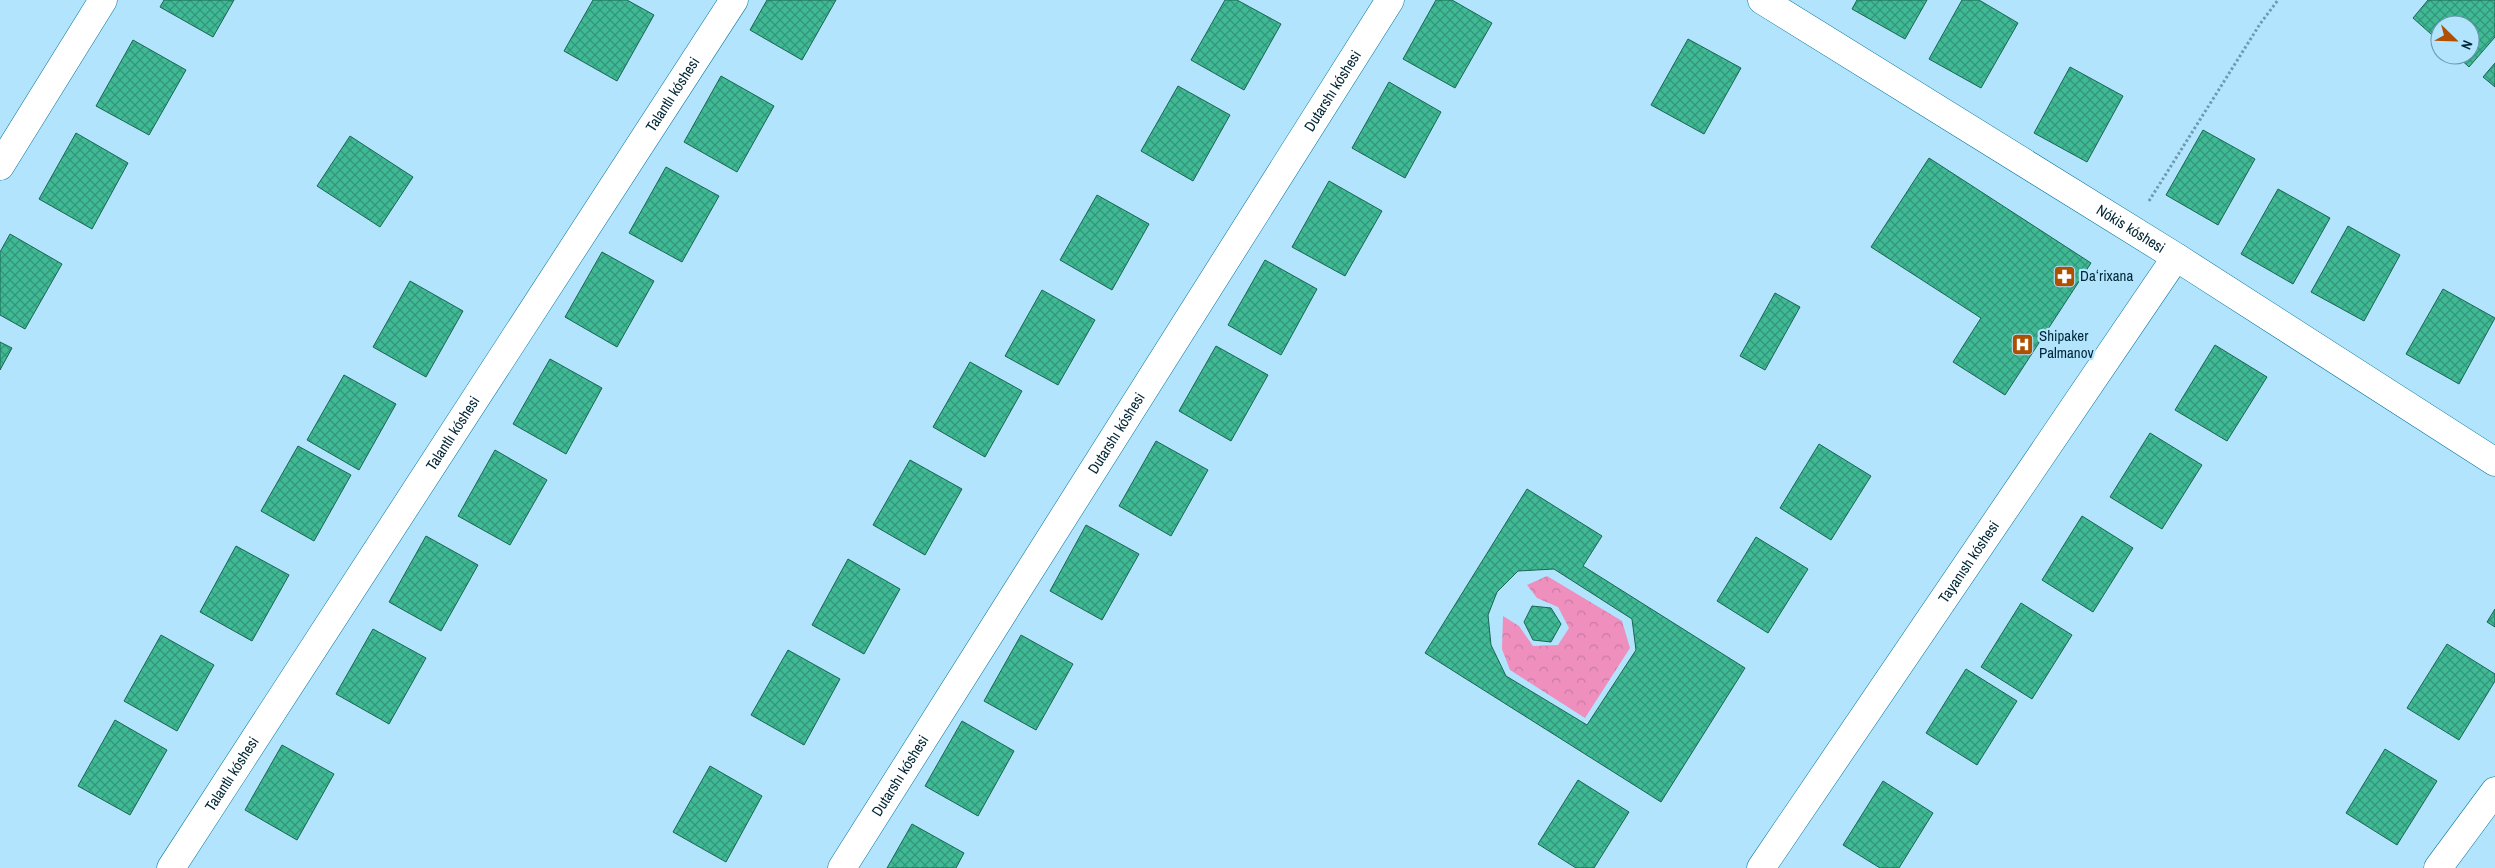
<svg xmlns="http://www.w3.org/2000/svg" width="2495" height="868" viewBox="0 0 2495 868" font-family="'Archivo Narrow',sans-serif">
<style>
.forest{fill:url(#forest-crowns)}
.building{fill:url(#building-cross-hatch);stroke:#186751;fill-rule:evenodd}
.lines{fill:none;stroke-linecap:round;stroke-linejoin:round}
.minor-casing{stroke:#06759a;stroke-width:29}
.path{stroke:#6d9aaf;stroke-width:3;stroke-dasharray:2.5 2.5;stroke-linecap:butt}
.minor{stroke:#fff;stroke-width:28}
.labels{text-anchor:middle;stroke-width:4.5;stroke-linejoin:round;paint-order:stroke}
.street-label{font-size:15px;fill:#002635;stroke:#b2e4fd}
.poi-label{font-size:15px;fill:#002635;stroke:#b2e4fd;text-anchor:start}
</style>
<defs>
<pattern id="forest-crowns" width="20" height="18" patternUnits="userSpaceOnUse" patternTransform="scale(1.25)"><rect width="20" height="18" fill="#ee8fbe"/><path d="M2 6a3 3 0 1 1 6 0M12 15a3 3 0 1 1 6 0" fill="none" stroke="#ca7ba4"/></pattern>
<pattern id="building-cross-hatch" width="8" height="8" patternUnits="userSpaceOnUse" patternTransform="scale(1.25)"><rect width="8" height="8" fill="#40b995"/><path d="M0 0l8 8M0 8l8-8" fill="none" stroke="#33967a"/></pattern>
</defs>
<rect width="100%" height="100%" fill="#b2e4fd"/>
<path class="forest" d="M 1547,576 L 1622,621 L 1630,648 L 1585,718 L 1510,670 L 1502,649 L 1503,616 L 1519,626 L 1533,646 L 1558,645 L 1569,628 L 1558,607 L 1537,598 L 1527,585 Z"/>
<g class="building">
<path d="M 164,0 L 234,0 L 213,37 L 160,7 Z"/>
<path d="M 593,0 L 627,0 L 654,15 L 617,81 L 564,51 Z"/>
<path d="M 767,0 L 836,0 L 802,60 L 750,30 Z"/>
<path d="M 1225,0 L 1237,0 L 1281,24 L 1244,90 L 1191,60 Z"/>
<path d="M 1436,0 L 1452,0 L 1492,23 L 1455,88 L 1403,59 Z"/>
<path d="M 1857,0 L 1927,0 L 1905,39 L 1852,9 Z"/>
<path d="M 1962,0 L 1979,0 L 2018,23 L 1981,88 L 1929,59 Z"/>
<path d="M 2428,0 L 2495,0 L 2495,37 L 2469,67 L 2456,55 L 2470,55 L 2470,25 L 2440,25 L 2440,42 L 2413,18 Z"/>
<path d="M 1688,39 L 1741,68 L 1704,134 L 1651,105 Z"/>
<path d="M 133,40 L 186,70 L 149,135 L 96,106 Z"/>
<path d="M 2495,63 L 2495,87 L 2483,77 Z"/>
<path d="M 2070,67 L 2123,96 L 2087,162 L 2034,133 Z"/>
<path d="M 721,76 L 774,106 L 737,172 L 684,142 Z"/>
<path d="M 1389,82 L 1441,112 L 1405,178 L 1352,148 Z"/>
<path d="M 1178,86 L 1230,115 L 1193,181 L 1141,151 Z"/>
<path d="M 2203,130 L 2255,159 L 2218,225 L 2166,195 Z"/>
<path d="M 76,133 L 128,163 L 92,229 L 39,199 Z"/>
<path d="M 350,136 L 413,177 L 380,227 L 317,186 Z"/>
<path d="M 1929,158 L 2091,263 L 2005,395 L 1953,362 L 1981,318 L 1871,247 Z"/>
<path d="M 666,167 L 719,196 L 682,262 L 629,233 Z"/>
<path d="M 1329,181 L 1382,211 L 1345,276 L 1292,247 Z"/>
<path d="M 2278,189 L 2330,218 L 2293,284 L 2241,254 Z"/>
<path d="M 1097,195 L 1149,224 L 1112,290 L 1060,260 Z"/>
<path d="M 2348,226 L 2400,255 L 2364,321 L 2311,292 Z"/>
<path d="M 10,234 L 62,264 L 25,329 L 0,315 L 0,252 Z"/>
<path d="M 602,252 L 654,281 L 617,347 L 565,317 Z"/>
<path d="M 1265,260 L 1317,289 L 1281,355 L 1228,325 Z"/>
<path d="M 410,281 L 463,311 L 426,377 L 373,347 Z"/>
<path d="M 2443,289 L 2495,318 L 2459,384 L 2406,354 Z"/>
<path d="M 1042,290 L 1095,320 L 1058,385 L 1005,356 Z"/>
<path d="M 1775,293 L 1800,307 L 1765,370 L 1740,356 Z"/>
<path d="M 0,342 L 12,348 L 0,370 Z"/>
<path d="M 2215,345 L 2267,377 L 2227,441 L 2175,410 Z"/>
<path d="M 1216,346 L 1268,375 L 1231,441 L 1179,411 Z"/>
<path d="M 550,359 L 602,388 L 566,454 L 513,424 Z"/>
<path d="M 970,362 L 1022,391 L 985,457 L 933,427 Z"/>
<path d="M 344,375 L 396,404 L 359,470 L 307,440 Z"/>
<path d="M 2150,433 L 2202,465 L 2162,529 L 2110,497 Z"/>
<path d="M 1156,441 L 1208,470 L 1171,536 L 1119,506 Z"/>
<path d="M 1819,444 L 1871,476 L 1831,540 L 1780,508 Z"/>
<path d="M 298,446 L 351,475 L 314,541 L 261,511 Z"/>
<path d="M 495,450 L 547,480 L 510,545 L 458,516 Z"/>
<path d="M 910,460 L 962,489 L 925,555 L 873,525 Z"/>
<path d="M 1527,489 L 1602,536 L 1583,566 L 1745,668 L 1661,802 L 1425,653 ZM 1554,569 L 1632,619 L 1636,650 L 1587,725 L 1506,676 L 1491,645 L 1488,615 L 1497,592 L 1518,571 Z"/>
<path d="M 2082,516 L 2133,548 L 2093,612 L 2042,580 Z"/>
<path d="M 1086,525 L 1139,554 L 1102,620 L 1050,591 Z"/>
<path d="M 426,536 L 478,565 L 441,631 L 389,602 Z"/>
<path d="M 1756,537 L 1808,569 L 1768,633 L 1717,601 Z"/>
<path d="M 236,546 L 289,575 L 252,641 L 200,612 Z"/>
<path d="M 848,559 L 900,589 L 864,654 L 812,625 Z"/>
<path d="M 2021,603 L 2072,635 L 2032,699 L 1981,667 Z"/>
<path d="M 1532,606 L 1551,608 L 1561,624 L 1551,642 L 1533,640 L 1524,622 Z"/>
<path d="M 2495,609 L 2495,627 L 2487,622 Z"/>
<path d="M 373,629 L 426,658 L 389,724 L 336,694 Z"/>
<path d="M 161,635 L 214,665 L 177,731 L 124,701 Z"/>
<path d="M 1021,635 L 1073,664 L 1036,730 L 984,701 Z"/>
<path d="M 2447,644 L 2495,674 L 2495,681 L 2459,740 L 2407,708 Z"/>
<path d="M 788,650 L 840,679 L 804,745 L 751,715 Z"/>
<path d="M 1966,669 L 2017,701 L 1977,765 L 1926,733 Z"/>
<path d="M 115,720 L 167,750 L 130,815 L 78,786 Z"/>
<path d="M 962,721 L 1014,751 L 978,816 L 925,786 Z"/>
<path d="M 282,745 L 334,774 L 297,840 L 245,810 Z"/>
<path d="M 2385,749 L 2437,781 L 2397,845 L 2346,813 Z"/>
<path d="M 710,766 L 762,796 L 726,862 L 673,832 Z"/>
<path d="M 1578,780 L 1629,812 L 1594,868 L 1576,868 L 1538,844 Z"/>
<path d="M 1883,781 L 1933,813 L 1899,868 L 1880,868 L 1843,845 Z"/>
<path d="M 912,824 L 964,853 L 956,868 L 887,868 Z"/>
</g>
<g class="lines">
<defs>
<g id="minor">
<path id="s1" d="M 1762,0 L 2176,257 L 2495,462"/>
<path d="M 0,166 L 103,0"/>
<path id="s2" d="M 171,868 L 734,0"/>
<path id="s3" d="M 842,868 L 1390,0"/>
<path id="s4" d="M 1761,868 L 2176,257"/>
<path d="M 2438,868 L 2495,791"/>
</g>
</defs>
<use href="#minor" class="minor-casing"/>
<path class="path" d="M 2149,201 L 2260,24 L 2278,0"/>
<use href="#minor" class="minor"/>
</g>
<defs>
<symbol id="pharmacy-square" viewBox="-11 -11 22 22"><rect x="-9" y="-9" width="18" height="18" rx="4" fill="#af5001" stroke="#b2e4fd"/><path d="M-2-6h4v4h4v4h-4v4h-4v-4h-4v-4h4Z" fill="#fff"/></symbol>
<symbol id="hospital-square" viewBox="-11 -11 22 22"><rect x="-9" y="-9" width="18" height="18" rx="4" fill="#af5001" stroke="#b2e4fd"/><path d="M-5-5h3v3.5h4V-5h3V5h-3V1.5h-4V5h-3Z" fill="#fff"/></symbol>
</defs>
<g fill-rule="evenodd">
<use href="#pharmacy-square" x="2052" y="264" width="25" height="25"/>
<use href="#hospital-square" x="2010" y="332" width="25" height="25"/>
</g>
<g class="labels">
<g class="street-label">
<text dy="5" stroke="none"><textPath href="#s3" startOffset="919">Dutarshı kóshesi</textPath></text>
<text dy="5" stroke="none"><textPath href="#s2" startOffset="922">Talantlı kóshesi</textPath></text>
<text dy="5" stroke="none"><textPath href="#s1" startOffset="434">Nókis kóshesi</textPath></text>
<text dy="5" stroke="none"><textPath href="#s2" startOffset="518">Talantlı kóshesi</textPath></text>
<text dy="5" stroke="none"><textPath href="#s3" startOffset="514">Dutarshı kóshesi</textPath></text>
<text dy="5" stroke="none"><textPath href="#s4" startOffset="370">Tayanısh kóshesi</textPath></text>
<text dy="5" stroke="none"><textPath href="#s2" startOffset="112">Talantlı kóshesi</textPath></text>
<text dy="5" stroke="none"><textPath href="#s3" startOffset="109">Dutarshı kóshesi</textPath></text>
</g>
<g class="poi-label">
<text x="2080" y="281">Daʻrixana</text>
<text x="2039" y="341">Shipaker<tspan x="2039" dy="17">Palmanov</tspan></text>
</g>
</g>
<g transform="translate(2455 40) rotate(113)"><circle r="24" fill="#b2e4fd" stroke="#6b98ad"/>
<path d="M0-4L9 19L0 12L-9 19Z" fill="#af5001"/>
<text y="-8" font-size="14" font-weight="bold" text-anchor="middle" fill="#002635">N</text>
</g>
</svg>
